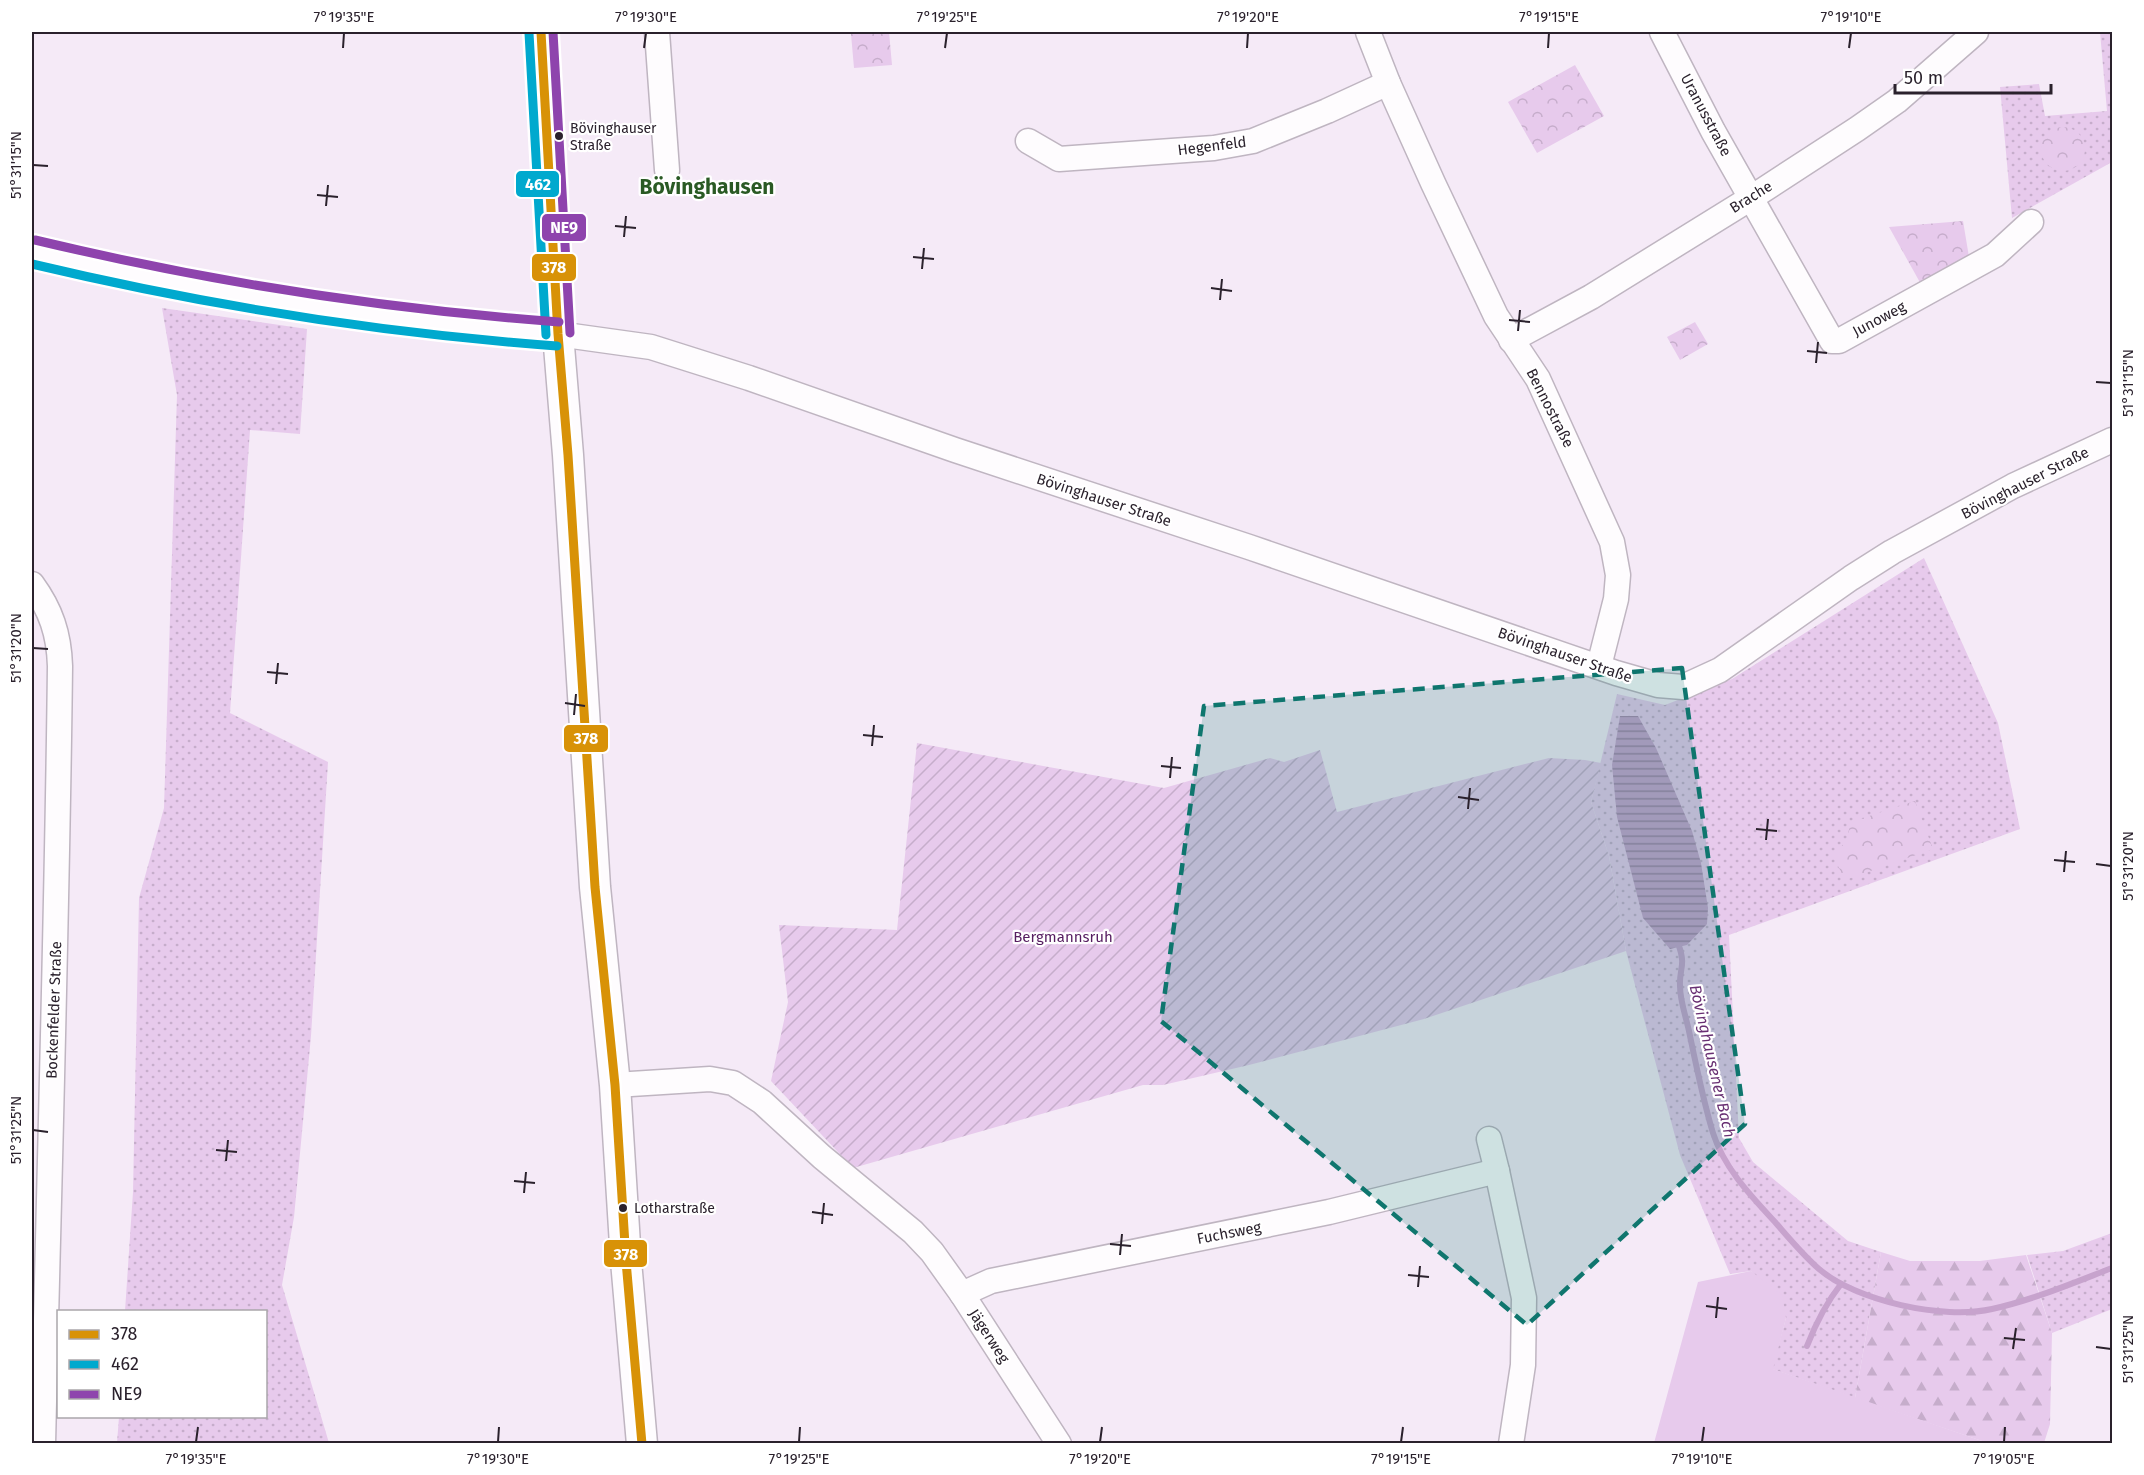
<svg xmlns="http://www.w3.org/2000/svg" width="2144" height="1475" viewBox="0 0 2144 1475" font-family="'Fira Sans',sans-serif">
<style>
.grass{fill:url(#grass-dots)}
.forest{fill:url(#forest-firs)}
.park{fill:url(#park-crowns)}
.garden{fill:url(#garden-furrows)}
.pitch{fill:#e7caec}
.water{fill:url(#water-rules)}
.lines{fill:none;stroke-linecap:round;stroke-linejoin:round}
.stream{stroke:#c7a3cd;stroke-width:6}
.minor-casing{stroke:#bfb5c1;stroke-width:27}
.major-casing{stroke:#bfb5c1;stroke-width:33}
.minor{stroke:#fefcfe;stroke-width:24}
.major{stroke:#fefcfe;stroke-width:30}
.bus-1-casing{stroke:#fff;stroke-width:14}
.bus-2-casing{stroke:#fff;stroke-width:14}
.bus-3-casing{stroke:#fff;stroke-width:14}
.bus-1{stroke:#d89207;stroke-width:9}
.bus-2{stroke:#00a9ce;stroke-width:9}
.bus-3{stroke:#8e44ad;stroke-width:9}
.marked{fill:#0f766e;fill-opacity:0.2;stroke:#0f766e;stroke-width:4.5;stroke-dasharray:12 8;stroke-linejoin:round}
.ticks{fill:none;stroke:#2a212c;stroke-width:2}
.bus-dot{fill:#2a212c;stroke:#fff;stroke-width:2}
.labels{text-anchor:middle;stroke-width:4.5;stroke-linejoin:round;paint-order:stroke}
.bus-label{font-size:14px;fill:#2a212c;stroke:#fff;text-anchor:start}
.street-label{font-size:15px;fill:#2a212c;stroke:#fff}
.park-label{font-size:15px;fill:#561d60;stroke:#fff}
.water-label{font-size:16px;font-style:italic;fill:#682f72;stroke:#fff}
.district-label{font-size:21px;font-weight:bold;fill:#2a5a24;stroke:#fff}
.line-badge{stroke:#fff;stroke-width:2}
.badge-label{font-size:16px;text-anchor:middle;font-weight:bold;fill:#fff}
.neatline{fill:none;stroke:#2a212c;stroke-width:2}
.ticks-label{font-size:15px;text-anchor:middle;fill:#2a212c}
</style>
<defs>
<pattern id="grass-dots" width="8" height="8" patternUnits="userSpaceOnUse" patternTransform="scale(1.5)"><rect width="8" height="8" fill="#e7caec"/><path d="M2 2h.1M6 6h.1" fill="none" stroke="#c6adcb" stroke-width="1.8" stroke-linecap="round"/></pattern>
<pattern id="forest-firs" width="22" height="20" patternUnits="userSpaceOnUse" patternTransform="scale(1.5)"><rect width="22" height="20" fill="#e7caec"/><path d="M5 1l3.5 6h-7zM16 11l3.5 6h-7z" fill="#c6adcb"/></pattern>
<pattern id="park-crowns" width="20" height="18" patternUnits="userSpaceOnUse" patternTransform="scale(1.5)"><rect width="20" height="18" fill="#e7caec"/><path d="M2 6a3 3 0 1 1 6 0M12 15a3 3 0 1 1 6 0" fill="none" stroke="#c6adcb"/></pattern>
<pattern id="garden-furrows" width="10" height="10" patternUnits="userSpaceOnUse" patternTransform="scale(1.5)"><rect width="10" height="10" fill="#e7caec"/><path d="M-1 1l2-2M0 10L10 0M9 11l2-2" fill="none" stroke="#c6adcb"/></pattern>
<pattern id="water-rules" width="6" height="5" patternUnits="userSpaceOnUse" patternTransform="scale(1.5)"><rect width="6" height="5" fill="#c7a3cd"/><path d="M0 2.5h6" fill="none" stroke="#a284a7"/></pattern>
</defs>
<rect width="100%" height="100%" fill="#f5eaf7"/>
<g class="grass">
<path d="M 2100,32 L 2112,32 L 2112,162 L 2012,218 L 2000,87 L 2039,84 L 2045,116 L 2107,111 Z"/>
<path d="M 162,308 L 307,329 L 300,434 L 250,430 L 230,713 L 328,762 L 311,1036 L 294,1217 L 282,1285 L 329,1443 L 117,1443 L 119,1417 L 266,1416 L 266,1312 L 125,1311 L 133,1192 L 139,898 L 164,808 L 177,395 Z"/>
<path d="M 1924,558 L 1998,723 L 2020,829 L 1729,935 L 1739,1138 L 1753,1162 L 1848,1241 L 1881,1252 L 1855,1398 L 1772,1369 L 1786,1318 L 1751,1271 L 1730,1274 L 1680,1155 L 1626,951 L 1609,856 L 1591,802 L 1617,694 L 1665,705 L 1732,679 Z"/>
<path d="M 2112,1233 L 2112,1309 L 2052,1333 L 2027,1255 L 2063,1251 Z"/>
</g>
<path class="forest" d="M 1881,1252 L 1910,1261 L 1980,1261 L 2026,1255 L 2052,1333 L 2050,1424 L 2044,1443 L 1988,1443 L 1855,1398 Z"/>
<g class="park">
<path d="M 889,32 L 892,65 L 854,68 L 851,34 Z"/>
<path d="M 1575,65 L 1604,116 L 1537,153 L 1508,102 Z"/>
<circle cx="2063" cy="149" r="22"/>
<path d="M 1963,221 L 1970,263 L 1922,286 L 1889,227 Z"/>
<path d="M 1695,322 L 1708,344 L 1680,360 L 1667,337 Z"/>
<path d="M 1915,801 L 1933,849 L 1845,880 L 1833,856 L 1846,841 L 1851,822 Z"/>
</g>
<path class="garden" d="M 917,743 L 1164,788 L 1270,758 L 1284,762 L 1320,750 L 1337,812 L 1549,758 L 1585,760 L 1601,763 L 1591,802 L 1609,856 L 1626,951 L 1424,1019 L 1249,1065 L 1163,1085 L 1143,1085 L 853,1168 L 771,1081 L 788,1002 L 779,925 L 897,930 Z"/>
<path class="pitch" d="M 1751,1271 L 1782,1295 L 1786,1318 L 1773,1369 L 1988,1443 L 1654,1443 L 1698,1282 Z"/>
<path class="water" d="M 1620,716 L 1638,716 L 1656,748 L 1692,831 L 1701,863 L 1708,908 L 1707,924 L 1687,945 L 1670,949 L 1643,918 L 1617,817 L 1612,765 Z"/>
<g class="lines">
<g class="stream">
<path d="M 1679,946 C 1686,966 1679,969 1680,986 C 1680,1001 1686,1017 1689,1031 C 1696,1065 1703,1100 1713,1133 C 1724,1168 1751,1196 1775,1222 C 1789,1238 1803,1255 1819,1269 C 1856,1301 1943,1320 1992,1309 C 2033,1300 2073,1283 2112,1268"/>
<path d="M 1807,1346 C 1816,1323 1826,1303 1841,1284"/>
</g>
<defs>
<g id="minor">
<path d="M 657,32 L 667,170"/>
<path d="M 1368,32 L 1388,83 L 1433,183 L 1496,316 L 1538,379 L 1612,542 L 1618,575 L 1616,599 L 1599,666"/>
<path d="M 1662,32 L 1713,131 L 1832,341 L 1839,341 L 1995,255 L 2031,222"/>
<path d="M 1028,141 L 1059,159 L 1214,148 L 1253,141 L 1327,111 L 1388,83"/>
<path d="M 558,334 L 651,347 L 749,378 L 955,450 L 1249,547 L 1616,673 L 1658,685 L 1683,687 L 1720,670 L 1851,578 L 1892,552 L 2013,486 L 2112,440"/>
<path d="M 1511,340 L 1591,297 L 1751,198 L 1857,129 L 1897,101 L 1976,32"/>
<path d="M 32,584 C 51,610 59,634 60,666 C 57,925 49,1184 43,1444"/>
<path d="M 615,1085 L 710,1079 L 733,1083 L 762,1102 L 822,1157 L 913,1232 L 932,1252 L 962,1294 L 1059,1444"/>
<path d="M 1489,1139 L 1497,1171"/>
<path d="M 962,1294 L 991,1281 L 1329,1212 L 1497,1171 L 1524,1298 L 1523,1365 L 1511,1444"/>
</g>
<g id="major">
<path d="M 541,32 L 558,334 L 568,455 L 595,887 L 615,1085 L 626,1261 L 642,1444"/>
<path d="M 32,252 C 117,273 204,288 291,302 C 380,316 468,328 558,334"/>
</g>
</defs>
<use href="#minor" class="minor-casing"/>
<use href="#major" class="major-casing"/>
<use href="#minor" class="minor"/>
<use href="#major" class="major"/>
<defs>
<path id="bus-1" d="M 541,32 L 558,334 L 568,455 L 595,887 L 615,1085 L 626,1261 L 642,1444"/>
<g id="bus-2">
<path d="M 529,33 L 546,335"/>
<path d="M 32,264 C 204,305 381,333 557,346"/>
</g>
<g id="bus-3">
<path d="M 553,32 L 570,333"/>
<path d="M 35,240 C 206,281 383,309 559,322"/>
</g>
</defs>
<use href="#bus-1" class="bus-1-casing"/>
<use href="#bus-2" class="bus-2-casing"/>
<use href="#bus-3" class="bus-3-casing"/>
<use href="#bus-1" class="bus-1"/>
<use href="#bus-2" class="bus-2"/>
<use href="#bus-3" class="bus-3"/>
</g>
<path class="marked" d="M 1682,668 L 1745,1124 L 1527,1325 L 1161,1021 L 1204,706 Z"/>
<path class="ticks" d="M 343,48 L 344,33M 644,48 L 646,33M 945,48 L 947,33M 1247,48 L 1248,33M 1548,48 L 1549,33M 1849,48 L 1851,33M 33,165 L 48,166M 317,195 L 338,197M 326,206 L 328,185M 615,226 L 636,228M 624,237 L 626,216M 913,257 L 934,259M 922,269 L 924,248M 1211,288 L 1232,291M 1220,300 L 1222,279M 1509,320 L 1530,322M 1518,331 L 1520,310M 1807,351 L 1827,353M 1816,363 L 1818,342M 2096,382 L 2111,383M 33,648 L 48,649M 267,672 L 288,674M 276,684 L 278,663M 565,703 L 585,706M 574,715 L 576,694M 863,735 L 883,737M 872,746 L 874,725M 1161,766 L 1181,768M 1170,778 L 1172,757M 1458,797 L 1479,800M 1468,809 L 1470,788M 1756,829 L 1777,831M 1766,840 L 1768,819M 2054,860 L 2075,862M 2096,864 L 2111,866M 2064,872 L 2066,851M 33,1130 L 48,1132M 216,1150 L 237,1152M 226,1161 L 228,1140M 514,1181 L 535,1183M 524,1193 L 526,1172M 812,1212 L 833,1215M 822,1224 L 824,1203M 1110,1244 L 1131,1246M 1120,1255 L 1122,1234M 1408,1275 L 1429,1277M 1418,1287 L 1420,1266M 1706,1306 L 1727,1309M 1716,1318 L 1718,1297M 2004,1338 L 2025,1340M 2096,1347 L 2111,1349M 2013,1349 L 2016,1328M 196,1442 L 198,1427M 498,1442 L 499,1427M 799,1442 L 800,1427M 1100,1442 L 1102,1427M 1401,1442 L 1403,1427M 1702,1442 L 1704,1427M 2004,1442 L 2005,1427"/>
<g class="bus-dot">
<circle cx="559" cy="136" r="5"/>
<circle cx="623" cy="1208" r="5"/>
</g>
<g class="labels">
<g class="bus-label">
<text x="570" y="133">Bövinghauser<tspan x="570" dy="17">Straße</tspan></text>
<text x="634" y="1213">Lotharstraße</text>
</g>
<g class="street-label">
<text transform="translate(1706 115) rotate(62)" y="5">Uranusstraße</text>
<text transform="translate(1212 146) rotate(-7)" y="5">Hegenfeld</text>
<text transform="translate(1751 197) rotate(-32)" y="5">Brache</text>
<text transform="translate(1879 319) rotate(-28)" y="5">Junoweg</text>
<text transform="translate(1550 408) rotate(63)" y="5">Bennostraße</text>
<text transform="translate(2025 483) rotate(-27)" y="5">Bövinghauser Straße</text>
<text transform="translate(1104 500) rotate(18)" y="5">Bövinghauser Straße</text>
<text transform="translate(1565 655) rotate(19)" y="5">Bövinghauser Straße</text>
<text transform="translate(54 1010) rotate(-88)" y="5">Bockenfelder Straße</text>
<text transform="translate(1229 1233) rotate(-11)" y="5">Fuchsweg</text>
<text transform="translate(989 1336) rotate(57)" y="5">Jägerweg</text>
</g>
<g class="park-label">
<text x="1063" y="942">Bergmannsruh</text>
</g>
<g class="water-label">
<text transform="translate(1713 1061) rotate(77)" y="6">Bövinghausener Bach</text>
</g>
<g class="district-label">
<text x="707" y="194">Bövinghausen</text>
</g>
</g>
<g class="line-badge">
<rect x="515" y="170" width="45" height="28" rx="6" fill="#00a9ce"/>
<rect x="541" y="213" width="46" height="29" rx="6" fill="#8e44ad"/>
<rect x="531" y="253" width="46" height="29" rx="6" fill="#d89207"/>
<rect x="563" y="724" width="46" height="29" rx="6" fill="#d89207"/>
<rect x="603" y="1239" width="45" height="29" rx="6" fill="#d89207"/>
</g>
<g class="badge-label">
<text x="538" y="190">462</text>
<text x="564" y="233">NE9</text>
<text x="554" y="273">378</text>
<text x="586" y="744">378</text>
<text x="626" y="1260">378</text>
</g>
<rect width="2144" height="1475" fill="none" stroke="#ffffff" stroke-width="66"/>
<rect x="57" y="1310" width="210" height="108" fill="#ffffff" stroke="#aaa6ab" stroke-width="1.5"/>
<rect x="69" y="1330" width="30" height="9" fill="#d89207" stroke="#aaa6ab" stroke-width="1.5"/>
<text x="111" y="1340" font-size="18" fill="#2a212c">378</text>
<rect x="69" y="1360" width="30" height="9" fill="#00a9ce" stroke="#aaa6ab" stroke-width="1.5"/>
<text x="111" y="1370" font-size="18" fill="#2a212c">462</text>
<rect x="69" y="1390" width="30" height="9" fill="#8e44ad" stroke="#aaa6ab" stroke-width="1.5"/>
<text x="111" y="1400" font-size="18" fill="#2a212c">NE9</text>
<path d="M1895 84v9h156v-9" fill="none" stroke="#2a212c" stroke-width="3"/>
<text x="1904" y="84" font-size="18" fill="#2a212c" stroke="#ffffff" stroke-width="4.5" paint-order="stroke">50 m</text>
<rect x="33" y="33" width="2078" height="1409" class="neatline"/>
<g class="ticks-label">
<text x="344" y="22">7°19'35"E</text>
<text x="646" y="22">7°19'30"E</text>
<text x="947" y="22">7°19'25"E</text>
<text x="1248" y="22">7°19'20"E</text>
<text x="1549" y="22">7°19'15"E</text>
<text x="1851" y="22">7°19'10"E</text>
<text transform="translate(16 165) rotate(-90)" y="5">51°31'15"N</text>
<text transform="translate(2128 383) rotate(-90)" y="5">51°31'15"N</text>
<text transform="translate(16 648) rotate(-90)" y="5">51°31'20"N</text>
<text transform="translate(2128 866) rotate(-90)" y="5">51°31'20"N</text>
<text transform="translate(16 1130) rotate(-90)" y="5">51°31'25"N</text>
<text transform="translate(2128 1349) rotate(-90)" y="5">51°31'25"N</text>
<text x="196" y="1464">7°19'35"E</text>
<text x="498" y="1464">7°19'30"E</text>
<text x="799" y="1464">7°19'25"E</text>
<text x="1100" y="1464">7°19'20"E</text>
<text x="1401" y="1464">7°19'15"E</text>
<text x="1702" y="1464">7°19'10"E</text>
<text x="2004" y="1464">7°19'05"E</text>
</g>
</svg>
